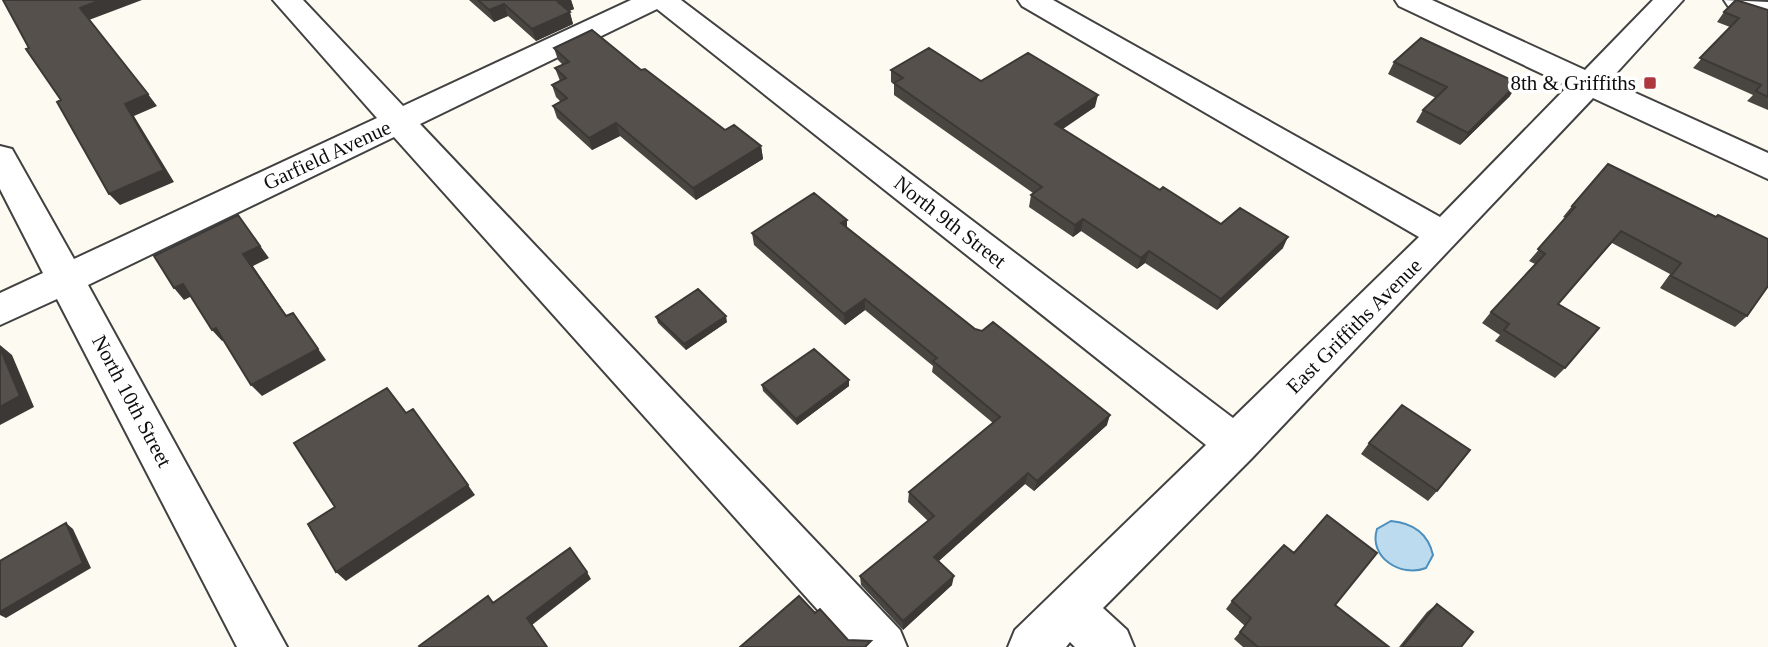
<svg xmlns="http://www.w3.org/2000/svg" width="1768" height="647" viewBox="0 0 1768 647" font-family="Georgia,serif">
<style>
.water{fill:#bcdbef;stroke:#4c8fbd;stroke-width:2}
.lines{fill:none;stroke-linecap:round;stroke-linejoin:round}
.minor-casing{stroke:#414141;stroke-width:4}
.minor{fill:#fff;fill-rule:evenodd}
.wall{fill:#494541}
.shaded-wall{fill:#3c3835}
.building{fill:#55504c;stroke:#3c3835;stroke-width:2}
.poi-dot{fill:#ad373c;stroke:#fff;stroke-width:2.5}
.labels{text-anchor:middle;stroke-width:7;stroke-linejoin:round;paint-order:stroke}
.poi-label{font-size:21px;fill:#0e0e0e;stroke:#fff;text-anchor:end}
.street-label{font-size:21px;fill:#0e0e0e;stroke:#fff}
</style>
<rect width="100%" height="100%" fill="#fdfbf1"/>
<path class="water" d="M1391,521C1413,523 1428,533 1433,555L1426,568C1401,578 1368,557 1377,529Z"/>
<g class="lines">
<g class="minor-casing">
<path id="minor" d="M273,0H303L403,106L631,0H681L1233,418L1419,237L1022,6L1018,0H1053L1440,217L1568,86L1399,6L1395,0H1432L1585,70L1653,0H1683L1609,81L1768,153V179L1593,98L1252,458L1103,608L1127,630L1134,647H1075L1070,642L1066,647H1008L1015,630L1206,445L657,9L420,124L900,630L907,647H851L394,137L88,285L287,647H237L57,299L0,325V293L43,273L0,189V146L12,149L74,259L377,118Z
M1724,0L1768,2V21L1728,6Z"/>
</g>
<use href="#minor" class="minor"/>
</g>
<path class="wall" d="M469,0H571L574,9L569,11L573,24L536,41L508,16L494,22Z
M1768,10V110L1747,101L1753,95L1693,68L1730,27L1717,22L1724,12Z
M554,48L641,70L725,130L761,146L763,159L696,200L620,136L592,150L557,118L553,106L561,102L556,97L552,85L560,81L555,68L563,65L558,60Z
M1394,62L1510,96L1460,145L1416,122L1423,110L1436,98L1388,74Z
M891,70L981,81L1095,107L1063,129L1160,190L1221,224L1283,248L1217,310L1145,263L1137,269L1081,231L1073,237L1029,207L1031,195L1033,193L894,95V84L891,82Z
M1608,164L1747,316L1735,327L1660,288L1670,274L1612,243L1558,304L1565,368L1555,378L1495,341L1500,335L1482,323L1491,312L1535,264L1529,261L1566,218L1563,217L1572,206Z
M847,228L975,329L1107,425L1034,491L1025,484L939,561L952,585L903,630L861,585L860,576L928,521L908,502L909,492L993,423L932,372L933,366L865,310L845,325L754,245L752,233Z
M656,317L727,322L686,350L658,323Z
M762,385L849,386L797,425L763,391Z
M1369,443L1437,491L1428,501L1361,454Z
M1232,601L1335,605L1389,647H1243L1234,639L1245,626L1226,609Z
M1437,604L1461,647H1399L1427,612Z"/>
<path class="shaded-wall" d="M101,0H142L89,20L80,8Z
M563,0H571L574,9L562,14L558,2Z
M504,4L508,16L494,22L489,10Z
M570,12L573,24L536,41L532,29Z
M1518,83L1510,96L1460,145L1468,133Z
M148,94L157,106L134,116L174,182L120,205L109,194L125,104Z
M1098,95L1095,107L1053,135L1055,124Z
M616,123L620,136L592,150L589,138Z
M761,146L763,159L696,200L693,188Z
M238,215L269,258L253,266L295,328L243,254Z
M1083,219L1081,231L1073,237L1075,225Z
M847,220V232L841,223Z
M1288,237L1283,248L1217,310L1221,299Z
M1149,251L1145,263L1137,269L1141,258Z
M183,284L194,295L184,300L174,288Z
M865,299V310L845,325L844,314Z
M293,313L326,360L262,396L251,385Z
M726,316L727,322L686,350L684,344Z
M216,328L226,339L222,341L212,330Z
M0,345L12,355L34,407L0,425Z
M849,380V386L797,425L796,419Z
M1110,415L1107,425L1034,491L1037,481Z
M1028,473L1025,484L933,566L934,557Z
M468,485L475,495L346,581L336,572Z
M66,523L73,529L91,568L6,618L0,615V612Z
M587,572L591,579L532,625L527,618Z
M954,576L952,585L903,630V621Z"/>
<path class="building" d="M3,0H101L80,8L148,94L125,104L164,170L109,194L57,102L61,100L26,49L29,48Z
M478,0H563L558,2L570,12L532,29L504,4L489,10Z
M1736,0L1768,10V97L1756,91L1761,85L1700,58L1739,18L1724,12Z
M592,30L641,70L645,69L725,130L734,125L761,146L693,188L616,123L589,138L553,106L567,98L552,85L566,78L555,68L569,62L554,48Z
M1421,38L1518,83L1468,133L1423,110L1447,87L1394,62Z
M929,48L981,81L1028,53L1098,95L1055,124L1160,190L1163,187L1221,224L1240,208L1288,237L1221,299L1149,251L1141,258L1083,219L1075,225L1031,195L1042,187L894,83L903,78L891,70Z
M1608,164L1716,217L1718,215L1768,239V286L1747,316L1671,276L1681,263L1621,231L1558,304L1599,328L1565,368L1504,330L1509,324L1491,312L1545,254L1538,249L1575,207L1572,206Z
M814,193L847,220L841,223L975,329L982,331L993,322L1110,415L1037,481L1028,473L934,557L954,576L903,621L860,576L934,516L909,492L1000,417L933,361L937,358L865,299L844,314L752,233Z
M238,215L260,246L243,254L286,316L293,313L318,349L251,385L216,328L212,330L183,284L174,288L154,256Z
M698,289L726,316L684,344L656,317Z
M0,348L20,396L0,407Z
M814,349L849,380L796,419L762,385Z
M387,388L406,413L413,409L468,485L336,572L308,524L335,507L294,443Z
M1402,405L1470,450L1437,491L1369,443Z
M1327,515L1377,553L1335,605L1389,647H1258L1240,632L1251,618L1232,601L1284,545L1294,553Z
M66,523L83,563L0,612V561Z
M570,548L587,572L527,618L547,647H420L419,646L488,596L493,603Z
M799,596L815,613L820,609L848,640L871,641L865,647H740Z
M1437,604L1473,632L1461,647H1402Z"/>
<rect class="poi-dot" x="1643" y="76" width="14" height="14" rx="3.5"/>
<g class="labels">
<g class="poi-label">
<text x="1636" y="90">8th &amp; Griffiths</text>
</g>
<g class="street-label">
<text transform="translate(327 155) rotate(-25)" y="7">Garfield Avenue</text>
<text transform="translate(950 222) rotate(38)" y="7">North 9th Street</text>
<text transform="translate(1354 326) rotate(-45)" y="7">East Griffiths Avenue</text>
<text transform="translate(132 401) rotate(62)" y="7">North 10th Street</text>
</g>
</g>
</svg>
